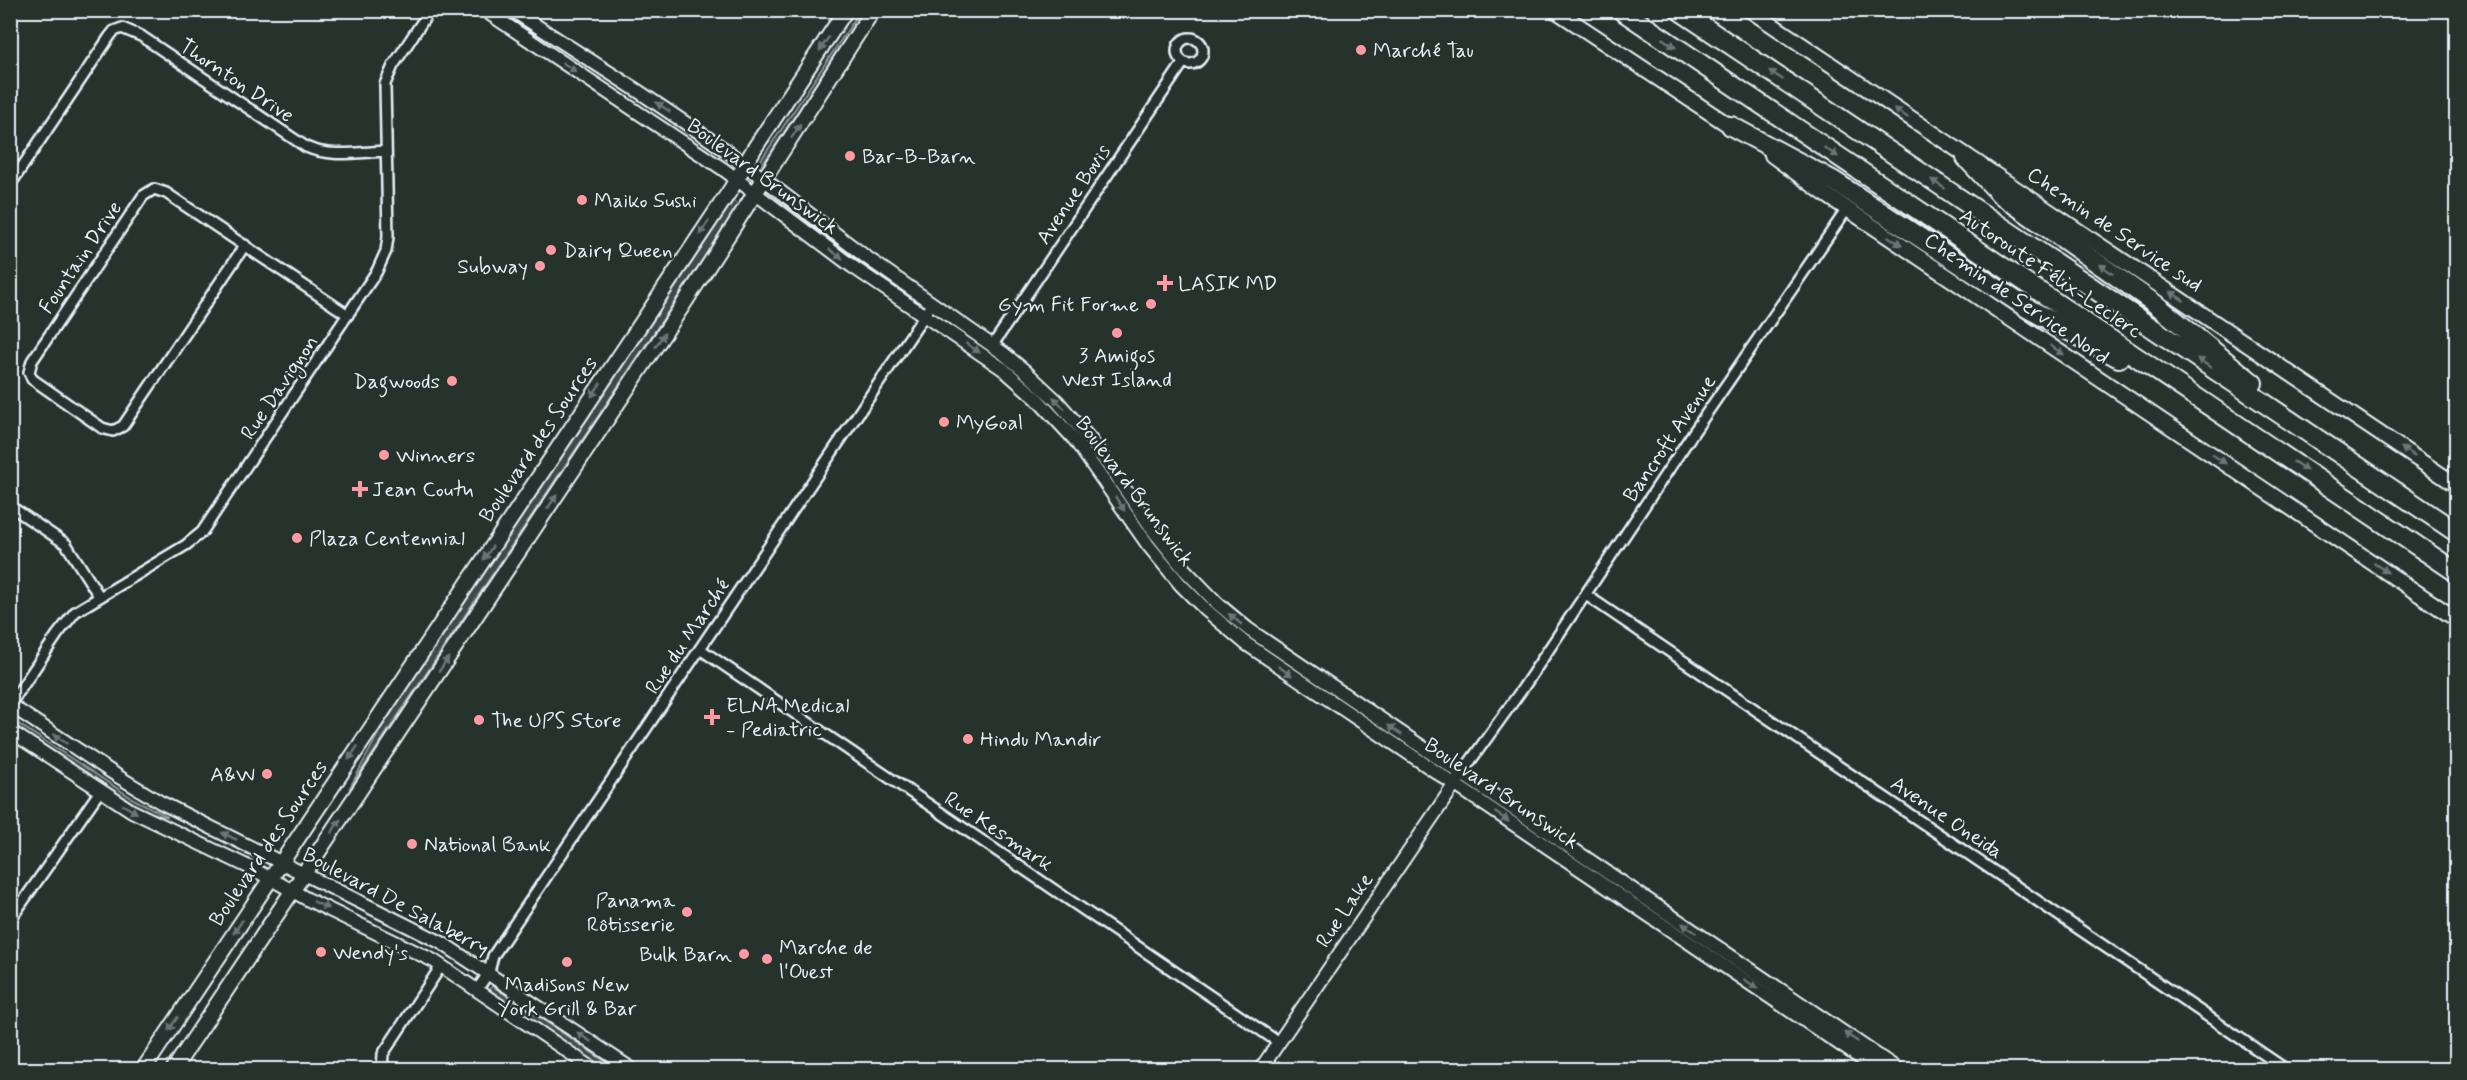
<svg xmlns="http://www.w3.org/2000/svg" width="2467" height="1080" viewBox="0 0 2467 1080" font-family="Mynerve,sans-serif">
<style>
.grass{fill:#3e4b47;stroke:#939ea0;stroke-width:1.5}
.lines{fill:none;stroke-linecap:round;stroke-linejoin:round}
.minor-casing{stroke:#e8f1f8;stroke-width:14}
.tertiary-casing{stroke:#e8f1f8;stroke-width:16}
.secondary-casing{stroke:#e8f1f8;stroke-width:18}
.motorway-casing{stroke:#e8f1f8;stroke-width:22}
.minor{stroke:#26332d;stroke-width:9}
.tertiary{stroke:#26332d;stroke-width:12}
.secondary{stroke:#26332d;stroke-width:14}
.motorway{stroke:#26332d;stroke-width:18}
.oneway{fill:#6a7674}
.poi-dot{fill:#ff9aa2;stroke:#26332d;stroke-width:2}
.labels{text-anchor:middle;stroke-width:5;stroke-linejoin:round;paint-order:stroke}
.poi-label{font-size:21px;fill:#e8f1f8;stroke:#26332d;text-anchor:start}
.street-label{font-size:21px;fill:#e8f1f8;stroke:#26332d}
</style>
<rect width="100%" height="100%" fill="#26332d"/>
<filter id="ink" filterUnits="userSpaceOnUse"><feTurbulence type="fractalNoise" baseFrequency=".0167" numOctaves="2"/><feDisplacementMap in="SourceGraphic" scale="12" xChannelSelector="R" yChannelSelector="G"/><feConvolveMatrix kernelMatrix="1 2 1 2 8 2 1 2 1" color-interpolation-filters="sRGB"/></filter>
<g filter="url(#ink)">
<path class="grass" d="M860,11H863L771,153L761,165L759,163Z
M733,201L739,205L349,789L382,727Z
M14,721L132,798L168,817C132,813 47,748 14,726Z
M492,986L616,1069H606L489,991Z"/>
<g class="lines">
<g class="minor-casing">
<path id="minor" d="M1177 51a13 13 0 1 1 26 0a13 13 0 1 1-26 0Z
M10,185L110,36L114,31L122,28L141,36L306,147C330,158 360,152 386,151
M245,245L123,426L113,431L102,428L32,379L29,372L32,361L143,196L154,189L166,193L348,315
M992,346L1183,63
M10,506L66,544L99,596
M1586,595L2287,1070
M700,649L1278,1042
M10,705L57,635L75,612L186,545L202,532L377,271L386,251L388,237L385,84L393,66L430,10
M1461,774L1523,688L1691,436L1847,209
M10,920L100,791
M477,990L489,972L493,956L928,310
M382,1070L383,1054L441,966"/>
</g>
<g class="tertiary-casing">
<path id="tertiary" d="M484,10L723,169L853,267L1003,369L1036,398L1075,440L1148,545L1180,584L1207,611L1245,643L1878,1070
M512,10L638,91L727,151L866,257L1003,353L1025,371L1057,401L1090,439L1156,534L1184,569L1218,604L1248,629L1899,1070
M10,705L119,777L160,802L442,943L633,1070
M10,731L132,811L255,870L307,899L434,961L595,1070
M1260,1070L1459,778"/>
</g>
<g class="secondary-casing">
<path id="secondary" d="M1555,10L1739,132
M1750,10L2456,485
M1772,155L1825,194L2456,619
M143,1070L731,189L754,149L846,10
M173,1070L683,305L873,10"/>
</g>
<g class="motorway-casing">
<path id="motorway" d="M1621,10L2456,572
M1679,10L2456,532
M1731,126L1834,181L2027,308L2119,358
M1966,158L2001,195L2154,303L2253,383"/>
</g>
<use href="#minor" class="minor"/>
<use href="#tertiary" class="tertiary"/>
<use href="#secondary" class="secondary"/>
<use href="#motorway" class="motorway"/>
</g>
<defs><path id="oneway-solid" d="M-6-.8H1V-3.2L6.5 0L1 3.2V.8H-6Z" transform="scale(1.5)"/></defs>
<g class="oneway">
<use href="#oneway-solid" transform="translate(1669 43) rotate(34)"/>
<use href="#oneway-solid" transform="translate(824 44) rotate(124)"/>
<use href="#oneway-solid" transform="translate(569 67) rotate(34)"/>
<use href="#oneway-solid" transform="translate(1776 75) rotate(-146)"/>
<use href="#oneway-solid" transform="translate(663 107) rotate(-146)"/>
<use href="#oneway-solid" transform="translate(1901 113) rotate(-146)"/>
<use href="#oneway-solid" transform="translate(796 131) rotate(-57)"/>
<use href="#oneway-solid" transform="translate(1831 152) rotate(34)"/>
<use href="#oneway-solid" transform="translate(1938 184) rotate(-146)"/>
<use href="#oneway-solid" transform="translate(704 228) rotate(124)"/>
<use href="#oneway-solid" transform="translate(1895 241) rotate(34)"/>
<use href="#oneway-solid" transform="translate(836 254) rotate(37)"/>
<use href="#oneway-solid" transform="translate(2106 269) rotate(-145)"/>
<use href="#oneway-solid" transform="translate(2177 296) rotate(-146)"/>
<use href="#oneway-solid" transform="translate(660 340) rotate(-56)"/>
<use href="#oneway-solid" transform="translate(973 348) rotate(34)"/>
<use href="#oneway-solid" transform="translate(2057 350) rotate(34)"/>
<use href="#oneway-solid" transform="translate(2204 363) rotate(-146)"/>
<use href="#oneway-solid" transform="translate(596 390) rotate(124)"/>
<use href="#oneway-solid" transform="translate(1059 403) rotate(-134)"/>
<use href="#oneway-solid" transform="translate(2408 452) rotate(-146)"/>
<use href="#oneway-solid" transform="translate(2219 459) rotate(34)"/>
<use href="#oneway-solid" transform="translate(2300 466) rotate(34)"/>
<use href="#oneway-solid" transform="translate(552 502) rotate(-56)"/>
<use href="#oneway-solid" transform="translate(1120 504) rotate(57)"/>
<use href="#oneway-solid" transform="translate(488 553) rotate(124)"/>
<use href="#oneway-solid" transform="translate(2381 568) rotate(34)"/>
<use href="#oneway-solid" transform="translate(1235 619) rotate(-140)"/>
<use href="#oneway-solid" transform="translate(444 664) rotate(-56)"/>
<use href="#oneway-solid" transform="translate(1285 671) rotate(34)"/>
<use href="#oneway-solid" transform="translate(1395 730) rotate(-146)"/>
<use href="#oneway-solid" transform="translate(60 739) rotate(-146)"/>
<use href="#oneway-solid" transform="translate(353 753) rotate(124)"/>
<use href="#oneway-solid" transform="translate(130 809) rotate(30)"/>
<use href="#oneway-solid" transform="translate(1502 817) rotate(34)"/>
<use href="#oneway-solid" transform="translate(336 826) rotate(-56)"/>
<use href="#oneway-solid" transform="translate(229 836) rotate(-154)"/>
<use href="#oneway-solid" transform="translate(321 905) rotate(25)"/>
<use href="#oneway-solid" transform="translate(238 927) rotate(124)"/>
<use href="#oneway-solid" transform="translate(1689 928) rotate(-146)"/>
<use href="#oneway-solid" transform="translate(1751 984) rotate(34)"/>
<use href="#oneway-solid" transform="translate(173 1024) rotate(124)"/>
<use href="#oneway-solid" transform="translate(584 1037) rotate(-146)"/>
<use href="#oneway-solid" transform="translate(1851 1037) rotate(-146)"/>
</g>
</g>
<g class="poi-dot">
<circle cx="1361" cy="50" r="6"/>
<circle cx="850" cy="156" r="6"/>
<circle cx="582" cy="200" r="6"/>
<circle cx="551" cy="250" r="6"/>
<circle cx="540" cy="266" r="6"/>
<path d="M1162 274h6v6h6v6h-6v6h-6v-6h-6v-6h6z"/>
<circle cx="1151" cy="304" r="6"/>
<circle cx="1117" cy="333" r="6"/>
<circle cx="452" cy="381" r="6"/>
<circle cx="944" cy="422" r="6"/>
<circle cx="384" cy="455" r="6"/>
<path d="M357 480h6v6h6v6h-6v6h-6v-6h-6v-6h6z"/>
<circle cx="297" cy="538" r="6"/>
<path d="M709 708h6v6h6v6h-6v6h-6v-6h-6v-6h6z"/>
<circle cx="479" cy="720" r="6"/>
<circle cx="968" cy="739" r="6"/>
<circle cx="267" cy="774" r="6"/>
<circle cx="412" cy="844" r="6"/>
<circle cx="687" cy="912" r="6"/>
<circle cx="321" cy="952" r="6"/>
<circle cx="744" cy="954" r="6"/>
<circle cx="767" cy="959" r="6"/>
<circle cx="567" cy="962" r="6"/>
</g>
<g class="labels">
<g class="poi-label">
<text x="1373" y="57">Marché Tau</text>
<text x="862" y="163">Bar-B-Barn</text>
<text x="594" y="207">Maiko Sushi</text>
<text x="563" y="257">Dairy Queen</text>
<text x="528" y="273" text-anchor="end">Subway</text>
<text x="1178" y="290">LASIK MD</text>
<text x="1139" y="311" text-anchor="end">Gym Fit Forme</text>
<text x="1117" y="362" text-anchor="middle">3 Amigos<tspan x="1117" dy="24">West Island</tspan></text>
<text x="440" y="388" text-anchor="end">Dagwoods</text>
<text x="956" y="429">MyGoal</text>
<text x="396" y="462">Winners</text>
<text x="372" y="496">Jean Coutu</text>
<text x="309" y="545">Plaza Centennial</text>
<text x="726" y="712">ELNA Medical<tspan x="726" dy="24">- Pediatric</tspan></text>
<text x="491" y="727">The UPS Store</text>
<text x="980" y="746">Hindu Mandir</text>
<text x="255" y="781" text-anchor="end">A&amp;W</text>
<text x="424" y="851">National Bank</text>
<text x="675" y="907" text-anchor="end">Panama<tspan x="675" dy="24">Rôtisserie</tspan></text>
<text x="779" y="954">Marche de<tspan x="779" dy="24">l'Ouest</tspan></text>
<text x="333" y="959">Wendy's</text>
<text x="732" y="961" text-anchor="end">Bulk Barn</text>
<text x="567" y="991" text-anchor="middle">Madisons New<tspan x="567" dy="24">York Grill &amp; Bar</tspan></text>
</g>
<g class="street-label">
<text transform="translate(237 80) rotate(34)" y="7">Thornton Drive</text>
<text transform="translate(763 176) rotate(36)" y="7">Boulevard Brunswick</text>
<text transform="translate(1073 194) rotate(-56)" y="7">Avenue Bovis</text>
<text transform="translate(2115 229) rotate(34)" y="7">Chemin de Service sud</text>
<text transform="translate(80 257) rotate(-56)" y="7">Fountain Drive</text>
<text transform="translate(2051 273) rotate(34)" y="7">Autoroute Félix-Leclerc</text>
<text transform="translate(2017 298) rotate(34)" y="7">Chemin de Service Nord</text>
<text transform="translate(279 387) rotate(-56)" y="7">Rue Davignon</text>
<text transform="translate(1669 438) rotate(-56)" y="7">Bancroft Avenue</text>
<text transform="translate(538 439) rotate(-56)" y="7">Boulevard des Sources</text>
<text transform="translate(1135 491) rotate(53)" y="7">Boulevard Brunswick</text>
<text transform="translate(687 636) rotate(-56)" y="7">Rue du Marché</text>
<text transform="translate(1502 793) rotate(34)" y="7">Boulevard Brunswick</text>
<text transform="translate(1947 817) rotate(34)" y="7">Avenue Oneida</text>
<text transform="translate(999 831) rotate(34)" y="7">Rue Kesmark</text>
<text transform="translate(268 843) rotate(-56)" y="7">Boulevard des Sources</text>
<text transform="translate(396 901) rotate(28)" y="7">Boulevard De Salaberry</text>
<text transform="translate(1344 910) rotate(-56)" y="7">Rue Lake</text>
</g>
</g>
<rect width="2467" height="1080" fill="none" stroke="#26332d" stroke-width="36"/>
<rect x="18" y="18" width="2431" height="1044" fill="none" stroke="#e8f1f8" stroke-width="2" filter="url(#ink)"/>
</svg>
